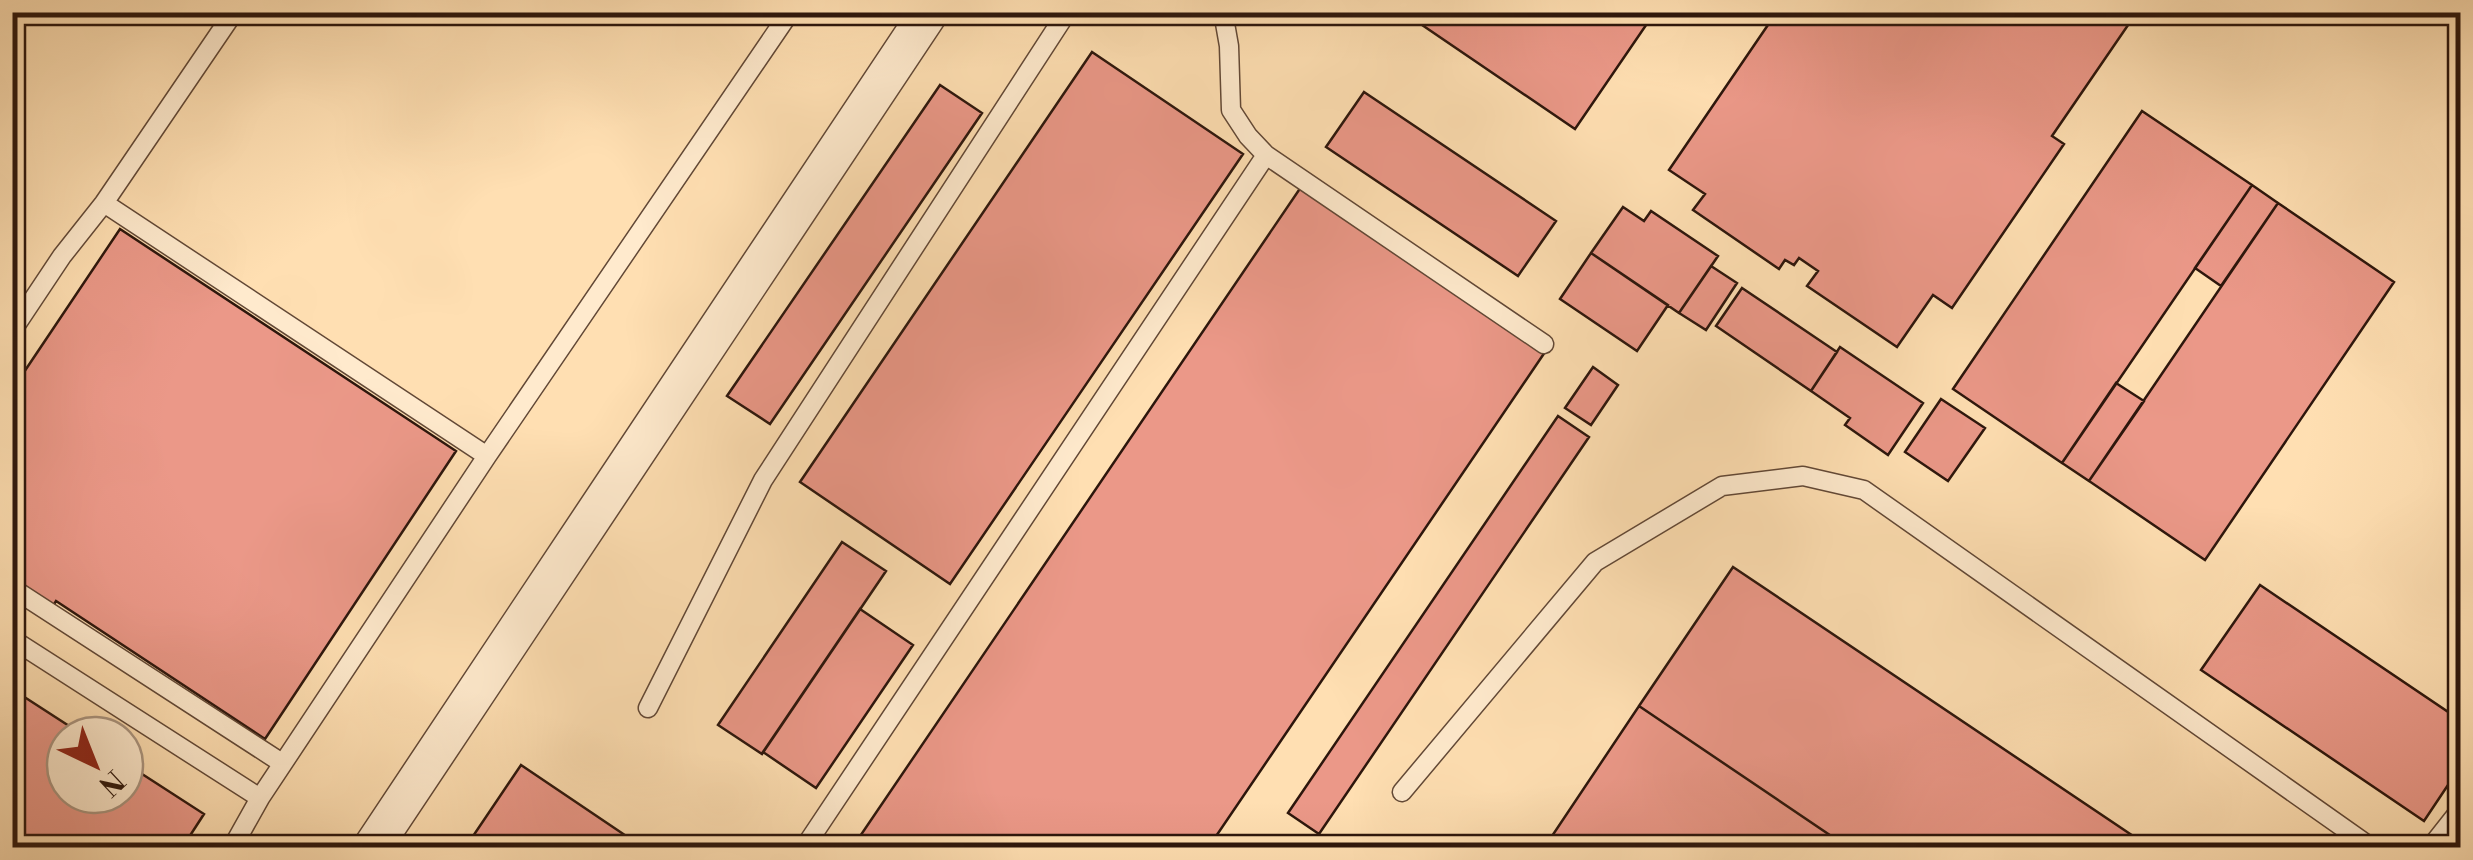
<svg xmlns="http://www.w3.org/2000/svg" width="2473" height="860" viewBox="0 0 2473 860" font-family="'Libre Bodoni',serif">
<style>
.building{fill:#eb9888;stroke:#2d160c;stroke-width:2.5}
.lines{fill:none;stroke-linecap:round;stroke-linejoin:round}
.service-casing{stroke:#624836;stroke-width:21}
.minor-casing{stroke:#624836;stroke-width:41}
.service{stroke:#ffeacd;stroke-width:18}
.minor{stroke:#ffeacd;stroke-width:38}
</style>
<rect width="100%" height="100%" fill="#ffdfb2"/>
<filter id="stains"><feTurbulence type="fractalNoise" baseFrequency=".002" numOctaves="4"/><feColorMatrix values="0 0 0 0 .2 0 0 0 0 .09 0 0 0 0 .02 0 0 0 .5 -.17"/></filter>
<radialGradient id="worn" r=".72"><stop offset=".6" stop-color="#630" stop-opacity="0"/><stop offset="1" stop-color="#630" stop-opacity=".3"/></radialGradient>
<path class="building" d="M1403,12H1655L1575,129Z
M1762,12H2137L2052,136L2064,144L1952,308L1933,295L1897,347L1807,286L1818,271L1799,258L1794,265L1785,260L1779,269L1693,210L1705,194L1669,170L1772,19Z
M2435,12H2460V30Z
M1092,52L1243,154L950,584L800,482Z
M940,85L982,113L770,424L727,396Z
M1364,92L1556,221L1518,276L1326,147Z
M2142,111L2252,185L2062,463L1953,389Z
M2252,185L2278,203L2221,286L2195,268Z
M1301,187L1545,352L1208,848H852Z
M2278,203L2394,282L2205,560L2089,481Z
M1623,207L1644,221L1651,211L1718,256L1679,313L1591,253Z
M120,229L456,451L265,739L56,601L50,611L12,587V390Z
M1591,253L1668,305L1637,351L1560,299Z
M1711,266L1737,283L1706,330L1679,313Z
M1742,288L1837,352L1811,391L1716,326Z
M1840,347L1923,403L1888,455L1845,425L1850,418L1811,391Z
M1593,367L1618,385L1591,425L1565,408Z
M2116,383L2144,401L2089,481L2062,463Z
M1941,399L1985,428L1948,481L1905,452Z
M1558,416L1589,437L1319,834L1288,813Z
M842,542L886,571L762,754L718,725Z
M1733,567L2151,848H1849L1639,706Z
M2260,585L2460,720V767L2424,821L2201,670Z
M860,609L913,645L816,788L763,752Z
M12,689L83,735H65V795H125V763L204,814L182,848H12Z
M1639,706L1849,848H1544Z
M521,765L644,848H465Z"/>
<g class="lines">
<g class="service-casing">
<path id="service" d="M1223,12L1229,46L1231,110L1248,136L1266,155L1544,344
M104,203L487,456
M12,331L62,256L104,203L234,12
M12,588L282,763
M12,639L260,798L232,848
M648,708L763,480L1067,12
M1402,792L1595,562L1722,486L1803,476L1864,490L2372,848
M260,798L487,456L790,12
M804,848L1266,155
M2430,848L2460,810"/>
</g>
<g class="minor-casing">
<path id="minor" d="M372,848L929,12"/>
</g>
<use href="#service" class="service"/>
<use href="#minor" class="minor"/>
</g>
<rect width="2473" height="860" fill="none" stroke="#ffdfb2" stroke-width="50"/>
<rect x="15" y="15" width="2443" height="830" fill="none" stroke="#2d160c" stroke-width="5"/>
<rect x="25" y="25" width="2423" height="810" fill="none" stroke="#2d160c" stroke-width="2.5"/>
<g transform="translate(95 765) rotate(137)"><circle r="48" fill="#ffeacd" stroke="#ab9580" stroke-width="2.5"/>
<path d="M0-8L18 38L0 25L-18 38Z" fill="#8f2418"/>
<text y="-15" font-size="28" font-weight="bold" text-anchor="middle" fill="#2d160c">N</text>
</g>
<rect width="100%" height="100%" filter="url(#stains)"/>
<rect width="100%" height="100%" fill="url(#worn)"/>
</svg>
